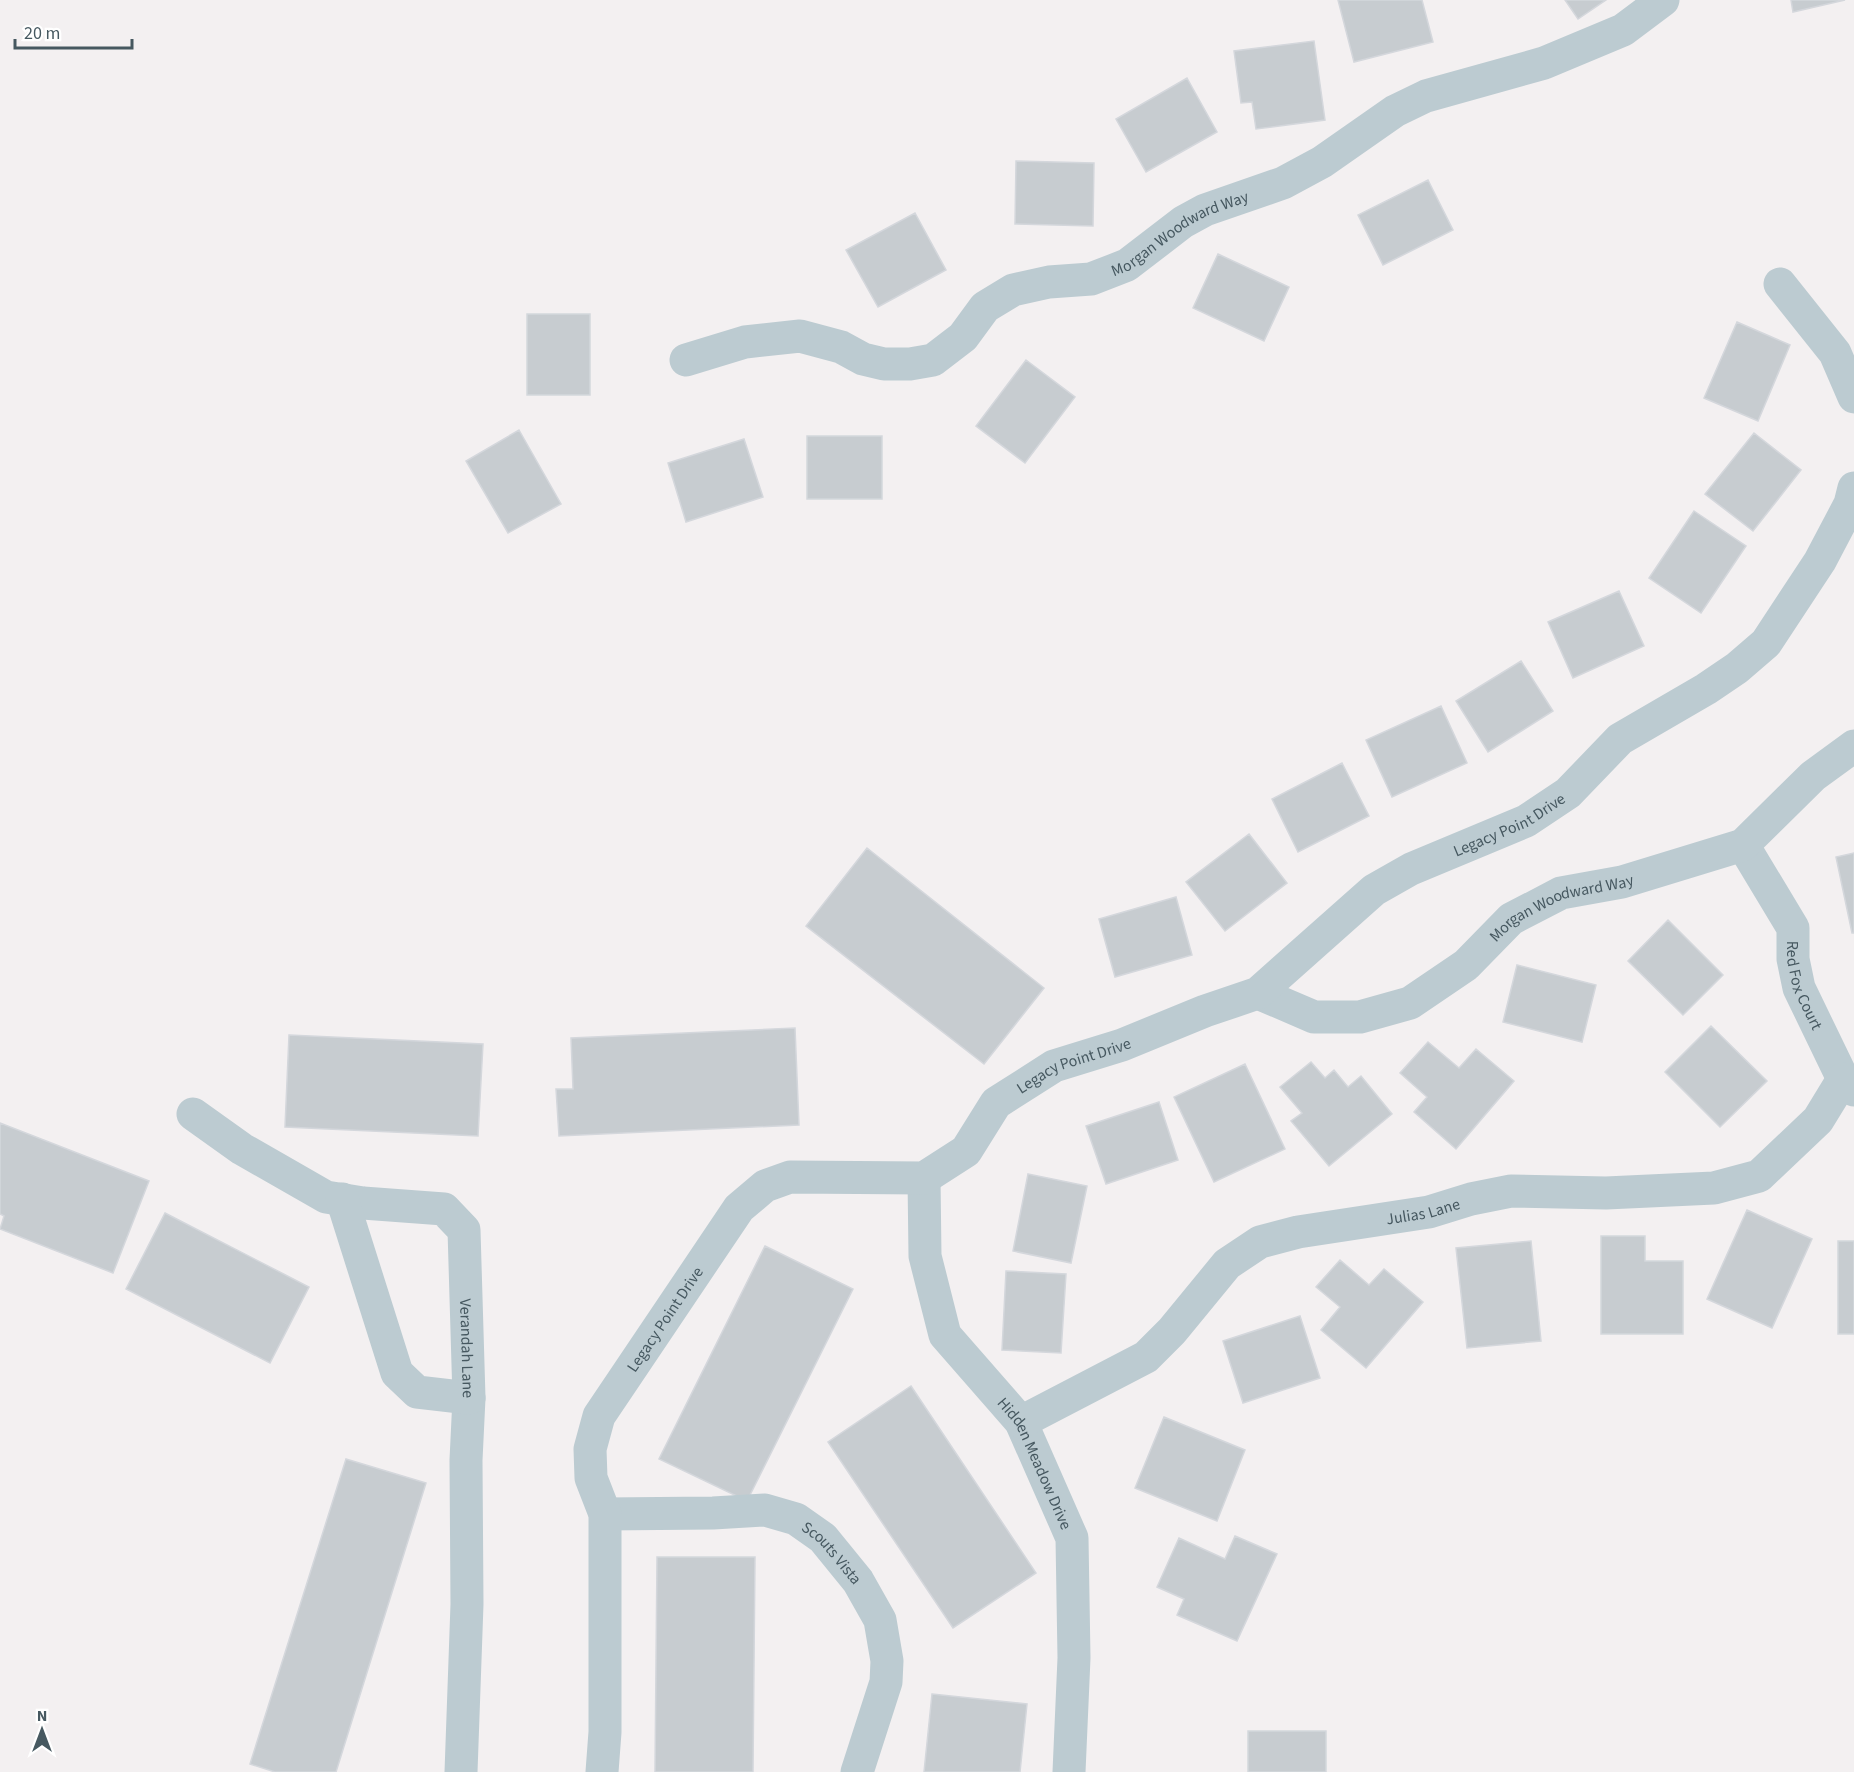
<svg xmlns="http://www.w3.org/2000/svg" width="1854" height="1772" viewBox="0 0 1854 1772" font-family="'Source Sans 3',sans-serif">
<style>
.building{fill:#c7ccd0;stroke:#d4d7dc;stroke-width:1.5}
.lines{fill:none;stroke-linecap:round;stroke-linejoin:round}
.minor{stroke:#bccbd1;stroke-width:33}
.labels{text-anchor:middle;stroke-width:4.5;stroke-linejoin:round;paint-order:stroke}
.street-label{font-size:16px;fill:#465860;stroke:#fff}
</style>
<rect width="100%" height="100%" fill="#f3f0f1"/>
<path class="building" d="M1338,0H1422L1433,42L1354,62Z
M1565,0H1606L1578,19Z
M1791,0H1845L1793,12Z
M1314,41L1325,120L1256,129L1252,102L1241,103L1234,51Z
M1187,78L1217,132L1146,172L1116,119Z
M1016,161L1094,163L1093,226L1015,224Z
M1428,180L1453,230L1383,265L1358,215Z
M915,213L946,270L878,307L846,250Z
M1218,254L1289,287L1264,341L1193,308Z
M527,314H590V395H527Z
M1737,322L1790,345L1758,421L1704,398Z
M1026,360L1075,397L1025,463L976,426Z
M519,430L561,504L508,533L466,461Z
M1754,433L1801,470L1753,531L1705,494Z
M807,436H882V499H807Z
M744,439L763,497L686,522L668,463Z
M1694,511L1746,546L1701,613L1649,578Z
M1619,591L1644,646L1573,678L1548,622Z
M1521,661L1553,711L1488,752L1456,701Z
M1441,706L1467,763L1392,797L1366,740Z
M1342,763L1369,816L1298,852L1272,799Z
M1249,834L1287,883L1225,931L1186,882Z
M867,848L1044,988L984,1064L806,926Z
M1854,853V933H1852L1836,857Z
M1176,897L1192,955L1115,977L1099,919Z
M1668,920L1723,975L1683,1015L1628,961Z
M1517,965L1596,985L1582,1042L1503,1022Z
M1711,1026L1767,1081L1720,1127L1665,1072Z
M795,1028L799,1125L559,1136L556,1089H573L571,1038Z
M289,1035L483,1044L478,1136L285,1127Z
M1428,1042L1459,1068L1476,1049L1514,1081L1456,1149L1414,1112L1427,1097L1400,1073Z
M1311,1062L1325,1078L1334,1070L1348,1087L1361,1076L1392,1114L1329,1166L1291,1121L1302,1113L1280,1087Z
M1245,1064L1285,1149L1214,1182L1174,1097Z
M1159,1102L1178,1160L1106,1184L1086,1126Z
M0,1123L149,1181L113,1273L0,1229L4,1216L0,1214Z
M1028,1174L1087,1186L1071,1263L1013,1251Z
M1747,1210L1812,1239L1772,1328L1707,1299Z
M165,1213L309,1287L270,1363L126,1289Z
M1601,1236H1645V1261H1683V1334H1601Z
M1531,1241L1541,1341L1467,1348L1456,1248Z
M1838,1241H1854V1334H1838Z
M765,1246L853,1289L747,1501L659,1459Z
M1340,1260L1369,1285L1384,1269L1423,1302L1366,1368L1321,1330L1340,1307L1316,1287Z
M1006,1271L1066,1274L1061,1353L1002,1350Z
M1300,1316L1320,1378L1243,1403L1223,1341Z
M911,1386L1036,1573L953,1628L828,1442Z
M1164,1417L1245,1450L1217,1521L1135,1488Z
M346,1459L426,1483L336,1772H275L250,1764Z
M1235,1536L1277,1554L1237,1641L1177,1615L1184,1599L1157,1587L1179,1538L1225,1559Z
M657,1557H755L753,1772H655Z
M932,1694L1027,1704L1020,1772H924Z
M1248,1731H1326V1772H1248Z"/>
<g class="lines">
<g class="minor">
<path d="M1780,284L1835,353L1854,397"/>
<path id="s1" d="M686,360L745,342L800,336L841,347L863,359L884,364H910L933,360L963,337L985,307L1013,290L1049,282L1091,279L1127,265L1183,222L1205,210L1283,183L1322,162L1395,111L1426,96L1544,63L1623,30L1663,0"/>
<path id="s2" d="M1743,845L1793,928V959L1799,988L1843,1079L1854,1090"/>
<path id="s3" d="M1258,993L1314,1017H1360L1410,1003L1466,965L1511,919L1561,893L1622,882L1743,845L1813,776L1854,746"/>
<path id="s4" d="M193,1114L242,1149L326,1197L363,1203L444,1209L464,1230L469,1398L466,1460L467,1604L461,1772"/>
<path id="s5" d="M924,1178L925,1256L945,1335L1021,1422L1072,1538L1074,1658L1069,1772"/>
<path d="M342,1199L397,1373L417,1392L469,1398"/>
<path id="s6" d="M1021,1422L1146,1357L1172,1331L1227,1264L1260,1242L1298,1232L1429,1212L1471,1199L1511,1191L1606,1193L1714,1188L1759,1176L1818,1120L1843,1079"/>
<path id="s7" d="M605,1514L713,1513L765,1510L796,1519L823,1538L858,1581L880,1620L887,1661L886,1682L857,1772"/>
<path id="s8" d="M602,1772L605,1732V1514L591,1478L590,1449L599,1416L739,1208L765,1186L790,1177L924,1178L966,1151L996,1103L1054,1066L1122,1045L1205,1011L1258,993L1374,890L1411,869L1526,821L1568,793L1620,739L1706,689L1737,668L1766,643L1820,561L1850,504L1854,488"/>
</g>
</g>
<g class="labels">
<g class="street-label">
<text dy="6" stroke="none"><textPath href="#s1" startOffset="543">Morgan Woodward Way</textPath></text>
<text dy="6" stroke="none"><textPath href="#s8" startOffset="1503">Legacy Point Drive</textPath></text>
<text dy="6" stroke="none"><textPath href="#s3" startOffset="342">Morgan Woodward Way</textPath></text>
<text dy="6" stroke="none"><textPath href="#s2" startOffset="156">Red Fox Court</textPath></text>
<text dy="6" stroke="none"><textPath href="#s8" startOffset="999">Legacy Point Drive</textPath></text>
<text dy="6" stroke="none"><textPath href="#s6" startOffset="470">Julias Lane</textPath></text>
<text dy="6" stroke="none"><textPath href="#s8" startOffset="477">Legacy Point Drive</textPath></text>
<text dy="6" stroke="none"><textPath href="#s4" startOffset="423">Verandah Lane</textPath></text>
<text dy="6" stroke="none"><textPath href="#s5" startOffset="318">Hidden Meadow Drive</textPath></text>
<text dy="6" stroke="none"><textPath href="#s7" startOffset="242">Scouts Vista</textPath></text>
</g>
</g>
<g transform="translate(42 1730)" stroke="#ffffff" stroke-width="4.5" paint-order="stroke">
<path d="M0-4.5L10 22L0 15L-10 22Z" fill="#465860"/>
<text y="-9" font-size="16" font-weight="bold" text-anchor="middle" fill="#465860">N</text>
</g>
<path d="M15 39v9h117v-9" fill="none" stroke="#465860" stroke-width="3"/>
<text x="24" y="39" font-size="18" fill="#465860" stroke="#ffffff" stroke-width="4.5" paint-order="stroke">20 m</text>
</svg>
